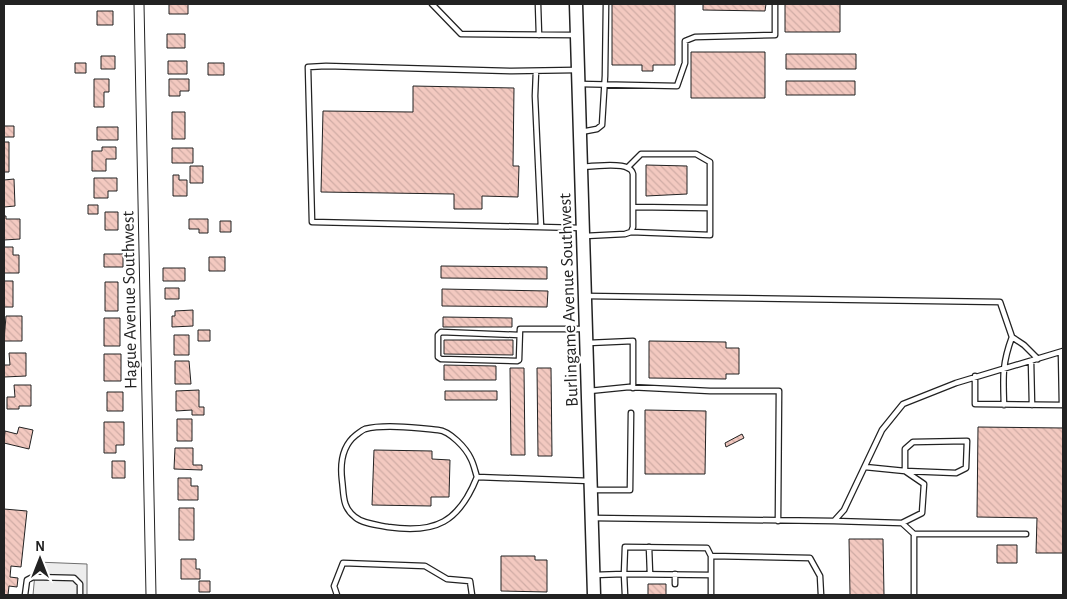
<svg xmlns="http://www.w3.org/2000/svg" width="1067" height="599" viewBox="0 0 1067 599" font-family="'Alegreya Sans',sans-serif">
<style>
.parking{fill:#ededed;stroke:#6f6f6f}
.building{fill:url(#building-back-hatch);stroke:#222}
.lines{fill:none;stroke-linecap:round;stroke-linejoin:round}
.lane-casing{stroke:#222;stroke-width:7}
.street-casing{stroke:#222;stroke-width:11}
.secondary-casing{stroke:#222;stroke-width:15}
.lane{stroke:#fff;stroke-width:4.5}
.street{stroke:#fff;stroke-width:9}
.secondary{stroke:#fff;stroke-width:12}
.labels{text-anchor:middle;stroke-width:4;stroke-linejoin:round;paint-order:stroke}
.street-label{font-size:18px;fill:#222;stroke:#fff}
</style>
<defs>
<pattern id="building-back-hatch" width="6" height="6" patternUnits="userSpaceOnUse" patternTransform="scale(1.25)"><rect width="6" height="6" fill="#f3c9c0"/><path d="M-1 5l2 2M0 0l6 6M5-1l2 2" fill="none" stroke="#d0aca5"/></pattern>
</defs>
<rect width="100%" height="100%" fill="#fff"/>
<path class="parking" d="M36,562L87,564V595H33Z"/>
<path class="building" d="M169,4H188V14H169Z
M612,4H675V65H653V71H642V65H612Z
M703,4H766L765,11L703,10Z
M785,4H840V32H785Z
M97,11H113V25H97Z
M167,34H185V48H167Z
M691,52H765V98H691Z
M786,54H856V69H786Z
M101,56H115V69H101Z
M168,61H187V74H168Z
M75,63H86V73H75Z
M208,63H224V75H208Z
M94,79H109V92H104V107H94Z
M169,79H189V91H180V96H169Z
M786,81H855V95H786Z
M413,86L514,88L513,166H519L518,197L482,196V209H454V194L321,192L323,111L413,112Z
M172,112H185V139H172Z
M4,126H14V137H4Z
M97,127H118V140H97Z
M4,142H9V172H4Z
M102,147H116V159H106V171H92V151H102Z
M172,148H193V163H172Z
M646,165L687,166V194L646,196Z
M190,166H203V183H190Z
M173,175H179V180H187V196H173Z
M94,178H117V191H108V198H94Z
M14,179L15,206L4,207V180Z
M88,205H98V214H88Z
M105,212H118V230H105Z
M4,216H6V219H20V239L4,240Z
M189,219H208V233H199V229H189Z
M220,221H231V232H220Z
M4,247H13V255H19V273H4Z
M104,254H123V267H104Z
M209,257H225V271H209Z
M441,266L547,267V279L441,278Z
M163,268H185V281H163Z
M4,281H13V307H4Z
M105,282H118V311H105Z
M165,288H179V299H165Z
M442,289L548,291L547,307L442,306Z
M193,310V326L172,327V316H175V311Z
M6,316H22V341H4Z
M443,317L512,318V327H443Z
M104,318H120V346H104Z
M198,330H210V341H198Z
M174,335H189V355H174Z
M444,340H513V355L444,354Z
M649,341L726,342V348H739V374H726V379L649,378Z
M9,353H26V376L4,377V365H10Z
M104,354H121V381H104Z
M175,361H189L191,384H175Z
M444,365L496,366V380H444Z
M510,368H524L525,455H511Z
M537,368H551L552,456H538Z
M14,385H31V406H19V409H7V397H15Z
M199,390V407H204V415H192V410L176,411V391Z
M445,391H497V400H445Z
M107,392H123V411H107Z
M645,410L706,411L705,474H645Z
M177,419H192V441H177Z
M104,422H124V445H116V453H104Z
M19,427L33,430L29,449L4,443L5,431L17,434Z
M978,427L1063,428V553H1036L1037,518L977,517Z
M742,434L744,438L726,447L725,443Z
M175,448H193V465H202V470L174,469Z
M374,450L432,451V459L450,460L449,497H431V506L372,505Z
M112,461H125V478H112Z
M178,478H191V486H198V500H178Z
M179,508H194V540H179Z
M4,509L27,511L21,567L11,566L10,577L18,578L17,587L9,586L8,595H4Z
M849,539H883L884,595H850Z
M997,545H1017V563H997Z
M501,556H535V560H547V592L501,591Z
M181,559H196V569H200V579H181Z
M199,581H210V592H199Z
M648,584H666V595H648Z"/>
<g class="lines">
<g class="lane-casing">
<path id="lane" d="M432,4L461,34L575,35
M538,4L539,35
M576,70L512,71L326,66L308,67L312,222L582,228
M536,71L535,96L541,227
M580,84L677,86L685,63V41L695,37L775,35V4
M581,132L597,129L602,125L605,76L606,4
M583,167C593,166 620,163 628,168C632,170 632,171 633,174V227L631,232L625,234L585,236
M628,167L641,154H696L710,162V235L631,232
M633,207L710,208
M586,296L1000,302L1012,337C1002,364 1003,377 1004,405
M519,335L441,332L438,335V357L441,359L517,361L519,360L520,329H586
M1012,337L1024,345L1038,359
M588,343L633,341V388
M1061,352L1062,405
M1031,361L1032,405
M975,376V404L1063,405
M589,391L629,387L710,391H779L778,521
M967,441L966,468L956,473L905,471V449L913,442Z
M865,467L905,471L924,484L922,513L902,523
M477,477C459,522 436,534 388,527C378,525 363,524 355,517C342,507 344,495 342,480C340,463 342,446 356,435C359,433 362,430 365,429C385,424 417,428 438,430C450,431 466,448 471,459C474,465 475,471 477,477L590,481
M593,490H630L631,413
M593,518L834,521L844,510L882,430L903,404L956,383L1063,351
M834,521L902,523L914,534
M649,547L650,574
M711,556L810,558L820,576L821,595
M675,574V584
M594,575L624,574L625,547L707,548L711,556V595
M25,595L27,580L33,577L74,578L80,584V595
M337,595L334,586L343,563L425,566L447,579L470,581L472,595
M625,595L624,574L711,575
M914,595V534H1026"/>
</g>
<g class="street-casing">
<path id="street" d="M139,4L151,595"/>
</g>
<g class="secondary-casing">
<path id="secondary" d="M576,4L594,595"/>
</g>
<use href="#lane" class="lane"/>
<use href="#street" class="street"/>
<use href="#secondary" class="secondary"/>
</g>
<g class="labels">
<g class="street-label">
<text transform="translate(129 300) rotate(-91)" y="6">Hague Avenue Southwest</text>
<text transform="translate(568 300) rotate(-92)" y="6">Burlingame Avenue Southwest</text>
</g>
</g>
<rect width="1067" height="599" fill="none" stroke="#222222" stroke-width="10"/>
<g transform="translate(40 559)" stroke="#ffffff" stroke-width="4" paint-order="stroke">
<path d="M0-4L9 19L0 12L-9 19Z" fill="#222222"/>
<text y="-8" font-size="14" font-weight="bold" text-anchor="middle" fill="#222222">N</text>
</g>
</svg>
